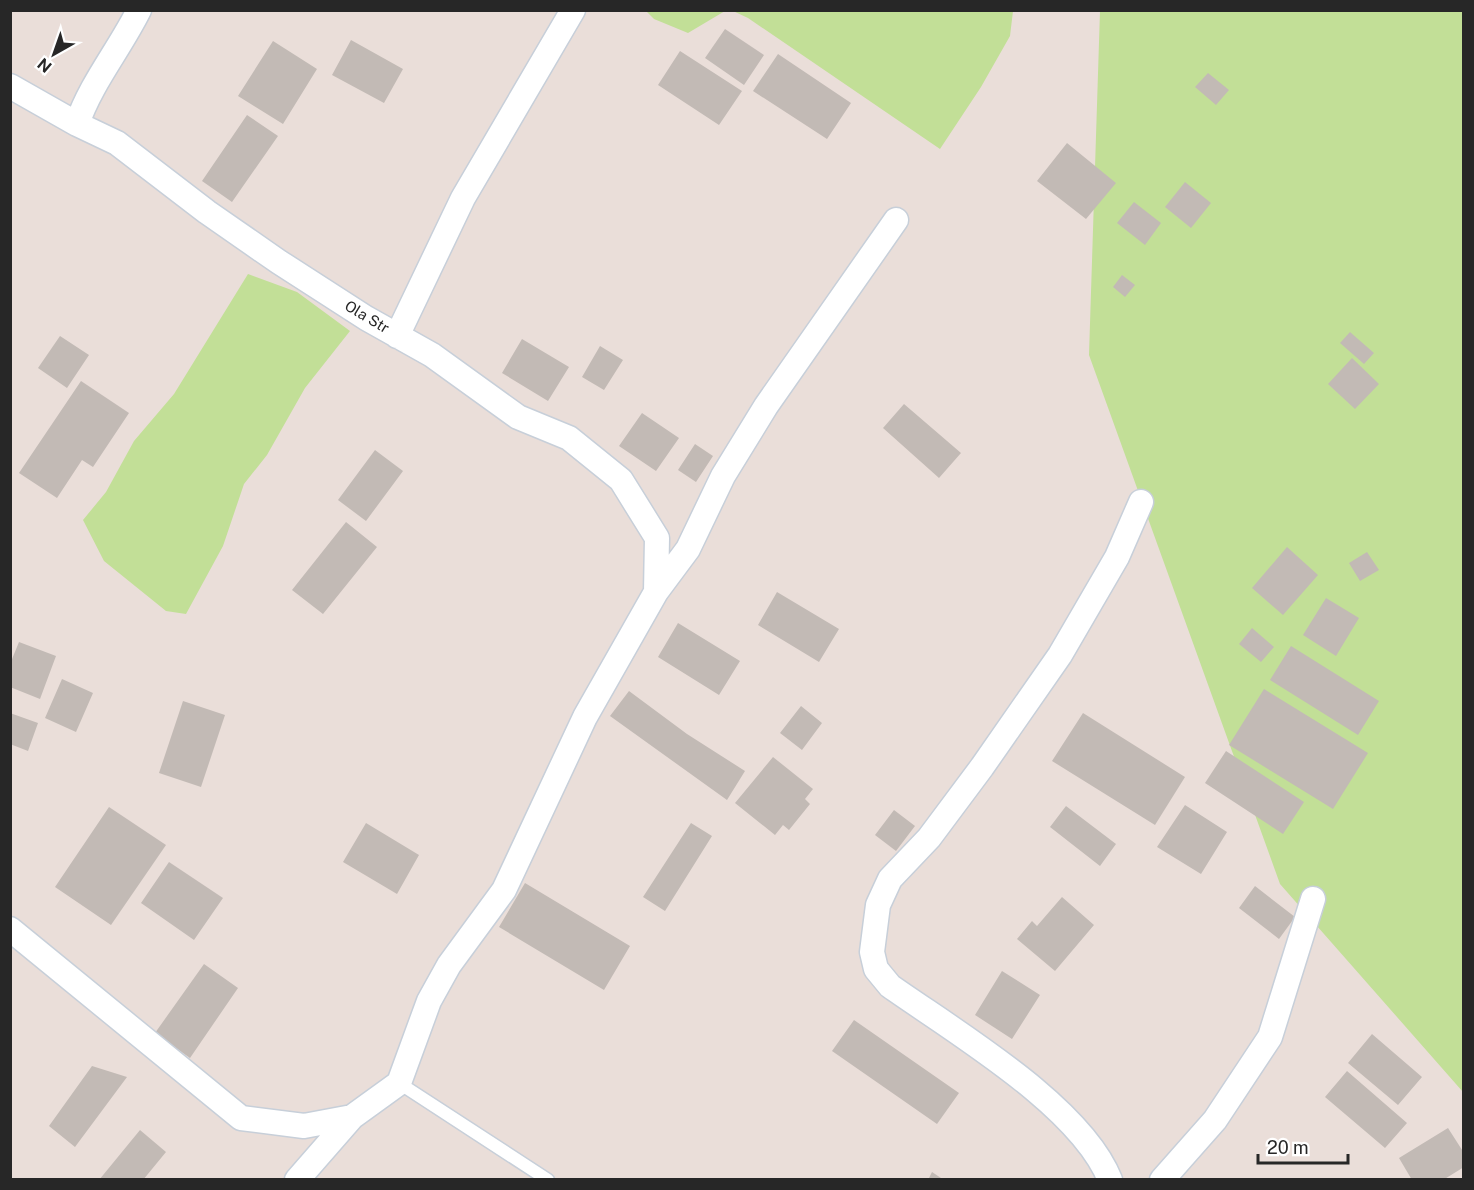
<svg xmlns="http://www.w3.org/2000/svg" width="1474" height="1190" viewBox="0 0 1474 1190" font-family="'Public Sans',sans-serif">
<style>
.green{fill:#c2df97}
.building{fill:#c2bab5}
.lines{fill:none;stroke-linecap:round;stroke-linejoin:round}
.lane-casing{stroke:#c7cfd9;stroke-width:15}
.street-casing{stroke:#c7cfd9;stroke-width:27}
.lane{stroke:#fff;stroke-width:12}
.street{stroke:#fff;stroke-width:24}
.labels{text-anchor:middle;stroke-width:4.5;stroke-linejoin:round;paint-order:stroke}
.street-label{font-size:15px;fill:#272727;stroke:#fff}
</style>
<rect width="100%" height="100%" fill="#eaded9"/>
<path class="green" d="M646,11H725L688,33L654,19Z
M733,11H1013L1010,36L981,87L940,149L748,18Z
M1100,11H1463V1092L1280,884L1089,355Z
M248,274L297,292L350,331L305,388L267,455L244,484L223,546L186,614L166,611L104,561L83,520L106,492L134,441L174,394Z"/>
<path class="building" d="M725,29L764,55L744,85L705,58Z
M351,40L403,69L384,103L332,75Z
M273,41L317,69L283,124L238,96Z
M680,51L742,91L719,125L658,85Z
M778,54L851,103L827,139L753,91Z
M1208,73L1229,90L1216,105L1195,87Z
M247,115L278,136L232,202L202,181Z
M1067,143L1116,183L1086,219L1037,181Z
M1185,182L1211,203L1191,228L1165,207Z
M1134,202L1161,223L1145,245L1117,223Z
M1122,275L1135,285L1125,297L1113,287Z
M1350,332L1374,353L1364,364L1340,343Z
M60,336L89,355L67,388L38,368Z
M522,339L569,367L548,401L502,373Z
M600,346L623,360L604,390L582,377Z
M1352,358L1379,384L1355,409L1328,384Z
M81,381L129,413L93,467L82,460L57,498L19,473Z
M904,404L961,453L939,478L883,428Z
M642,413L679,438L656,471L619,446Z
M695,444L713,456L696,482L678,470Z
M375,450L403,471L366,521L338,500Z
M346,522L377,547L323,614L292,590Z
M1287,547L1318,575L1283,615L1252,588Z
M1367,552L1379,570L1360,581L1349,563Z
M777,592L839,629L819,662L758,625Z
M1326,598L1359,618L1336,656L1303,635Z
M678,623L740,661L719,695L658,657Z
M1252,628L1274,647L1261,662L1239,644Z
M19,642L56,656L40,699L10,687V664Z
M1291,646L1379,701L1358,735L1270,680Z
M62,679L93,693L76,732L45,718Z
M1264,689L1368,753L1333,809L1229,745Z
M629,691L687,734L745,771L727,800L610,716Z
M183,701L225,715L201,787L159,773Z
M801,706L822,723L802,750L780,733Z
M10,713L38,723L28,751L10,744Z
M1083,713L1185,777L1155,825L1052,761Z
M1226,751L1304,802L1283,834L1205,783Z
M773,757L813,789L805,799L810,804L789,830L783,825L775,835L735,803Z
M1185,805L1227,832L1201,874L1157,847Z
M1066,806L1116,844L1100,866L1050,827Z
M109,807L166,845L111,925L55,887Z
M894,810L915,826L896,851L875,835Z
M366,823L419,855L397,894L343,862Z
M691,823L712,836L665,911L643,897Z
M169,862L223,898L194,940L141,903Z
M525,883L630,946L604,990L499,927Z
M1255,886L1295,917L1279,939L1239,908Z
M1062,897L1094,925L1055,971L1017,939L1032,921L1037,926Z
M204,964L238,988L190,1058L155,1033Z
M1002,971L1040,995L1012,1039L975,1015Z
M854,1020L959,1093L937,1124L832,1051Z
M1372,1034L1422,1077L1398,1105L1348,1063Z
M92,1066L127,1077L75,1147L49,1126Z
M1347,1071L1407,1123L1385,1148L1325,1097Z
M1448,1128L1464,1153V1167L1443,1180H1412L1399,1158Z
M140,1130L166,1152L143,1180H99Z
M932,1172L944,1180H928Z"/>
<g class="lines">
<g class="lane-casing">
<path id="lane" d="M399,1083L548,1180"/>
</g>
<g class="street-casing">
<path id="street" d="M10,86L77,124L117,143L207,212L279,262L366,318L432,355L518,417L569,438L621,480L657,538L656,592
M77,124C91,83 119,50 139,10
M397,336L463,198L573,10
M10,929L241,1118L304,1126L352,1117
M297,1180L352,1117L399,1083L429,1001L449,965L504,890L585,717L656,592L688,549L723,476L766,406L896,220
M1110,1180C1081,1106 955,1032 890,986L876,969L872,952L878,905L890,879L929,838L982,767L1060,655L1117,557L1141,502
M1162,1180L1215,1120L1270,1037L1313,899"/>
</g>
<use href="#lane" class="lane"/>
<use href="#street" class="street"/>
</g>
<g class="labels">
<g class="street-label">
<text transform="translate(367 317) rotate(31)" y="5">Ola Str</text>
</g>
</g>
<rect width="1474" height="1190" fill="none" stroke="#272727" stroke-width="24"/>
<g transform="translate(54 54) rotate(220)" stroke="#ffffff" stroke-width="4.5" paint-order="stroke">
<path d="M0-4.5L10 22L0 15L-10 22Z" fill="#272727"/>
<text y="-9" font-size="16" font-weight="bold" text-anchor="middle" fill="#272727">N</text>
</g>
<path d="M1258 1154v9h90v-9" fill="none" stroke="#272727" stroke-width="3"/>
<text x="1267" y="1154" font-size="18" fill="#272727" stroke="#ffffff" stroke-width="4.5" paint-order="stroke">20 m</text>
</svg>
